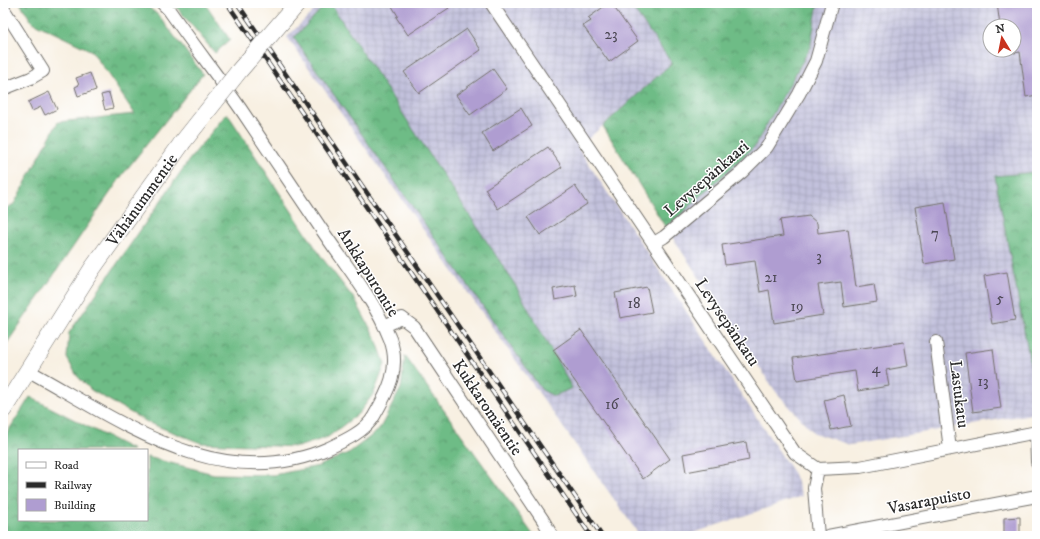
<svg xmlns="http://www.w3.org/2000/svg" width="1040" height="539" viewBox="0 0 1040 539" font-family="'IM FELL DW Pica',serif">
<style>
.industrial{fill:url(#industrial-grid);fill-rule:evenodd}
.forest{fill:url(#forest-crowns);stroke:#4c7458}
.building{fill:#af9dd1}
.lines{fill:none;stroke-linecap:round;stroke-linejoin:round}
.street-casing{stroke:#73706b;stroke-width:14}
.secondary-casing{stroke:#73706b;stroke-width:18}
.street{stroke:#fff;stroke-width:12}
.secondary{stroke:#fff;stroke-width:17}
.rail-casing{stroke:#2b2b2b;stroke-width:4.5}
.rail{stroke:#fff;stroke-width:3;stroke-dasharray:9;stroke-linecap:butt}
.secondary-bridge-casing{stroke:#73706b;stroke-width:18;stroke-linecap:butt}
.secondary-bridge{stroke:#fff;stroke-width:17}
.labels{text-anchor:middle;stroke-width:3;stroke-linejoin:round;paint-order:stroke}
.number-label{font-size:15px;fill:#4c4854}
.street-label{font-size:17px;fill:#2b2b2b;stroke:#fff}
</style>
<defs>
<pattern id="industrial-grid" width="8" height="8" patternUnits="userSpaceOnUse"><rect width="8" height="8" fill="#c2c1dc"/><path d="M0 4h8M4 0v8" fill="none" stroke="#a7a6bd"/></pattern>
<pattern id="forest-crowns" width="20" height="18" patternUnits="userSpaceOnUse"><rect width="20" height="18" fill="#6ebc86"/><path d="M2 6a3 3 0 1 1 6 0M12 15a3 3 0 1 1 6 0" fill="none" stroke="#5b996e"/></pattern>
</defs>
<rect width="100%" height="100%" fill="#fff"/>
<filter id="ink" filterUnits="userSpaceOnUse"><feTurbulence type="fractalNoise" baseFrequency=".025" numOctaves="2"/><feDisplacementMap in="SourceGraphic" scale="8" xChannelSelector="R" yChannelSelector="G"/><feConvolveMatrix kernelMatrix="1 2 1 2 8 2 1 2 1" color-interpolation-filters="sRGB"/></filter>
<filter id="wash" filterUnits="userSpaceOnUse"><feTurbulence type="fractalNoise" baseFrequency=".012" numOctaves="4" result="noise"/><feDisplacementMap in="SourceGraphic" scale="16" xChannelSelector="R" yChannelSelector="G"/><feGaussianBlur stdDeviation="0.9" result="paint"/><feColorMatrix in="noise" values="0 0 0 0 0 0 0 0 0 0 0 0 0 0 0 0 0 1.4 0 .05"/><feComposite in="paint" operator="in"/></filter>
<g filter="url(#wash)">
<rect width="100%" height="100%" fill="#f8f0e2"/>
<path class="industrial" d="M322,3H629L672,63L578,148L794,474L802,496L685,536H640L287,37Z
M818,3H1037V413L850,445L814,433L776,392L666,228L754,147L810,48ZM990,26H1014V50H990Z"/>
<path class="forest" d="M20,3H144L159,16L203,74L123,174L3,349V210L14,204L58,122L135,114L92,51L32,22Z
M173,3H205L230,40L215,53Z
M327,3H330L514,283L572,388L554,396L542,390L294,38Z
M629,3H818L810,48L754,147L666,228L603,126L672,63Z
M227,113L323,259L355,300L376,339L385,364L374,393L359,413L328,437L298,447L201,443L149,423L91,390L77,376L67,358L69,333L189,160Z
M1037,172V399L995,176Z
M405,356L534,536H3V439L30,397L133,450H19V520H147V457L214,474L273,475L319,466L350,452L379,430L401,388Z"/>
<g id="blocks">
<path class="building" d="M390,3H445L449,8L408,35L396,17L398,16Z
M609,3H611L638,41L609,62L583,26L591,21L588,18Z
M997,3H1037V95L1026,97L1020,52L1014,53V26H1000Z
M467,29L481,50L419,93L404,72Z
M493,69L507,89L470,115L456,95Z
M90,73L96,90L78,96L75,87L79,85L76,78Z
M49,92L57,109L45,115L41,107L32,111L28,102Z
M109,93L113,108L105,110L101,95Z
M521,108L532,126L493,151L482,133Z
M548,147L562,167L498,209L485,189Z
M575,186L587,204L540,235L528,217Z
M945,202L954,259L924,264L915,207Z
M809,216L817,223L818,233L848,229L856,287L874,284L877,302L844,307L841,282L818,285L823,315L774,323L769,290L760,292L755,261L725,265L722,245L783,236L780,220Z
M1007,272L1015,320L992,324L984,276Z
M575,285L577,296L555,300L553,289Z
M647,287L652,312L620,318L615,293Z
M581,330L670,459L643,479L553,350Z
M904,342L908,366L886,370L889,386L858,391L855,371L797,380L793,358Z
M993,349L1001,408L973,412L965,353Z
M844,395L851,426L831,430L824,400Z
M746,442L749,460L686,472L683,454Z
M1020,517V536H1004V518Z"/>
</g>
</g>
<g filter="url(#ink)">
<use href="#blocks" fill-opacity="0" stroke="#73706b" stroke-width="1"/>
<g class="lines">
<g class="street-casing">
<path id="street" d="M491,3L795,453L818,469L860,467L1037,432
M3,8L43,71L31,78L3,89
M654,243L664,237L742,172L767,147L799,94L816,61L832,3
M384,326L402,318L414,327L543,520L552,536
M936,342L950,449
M29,371C120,421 220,496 329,448C344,441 366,431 374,416C388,392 401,368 390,339C375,301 347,267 324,233C296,191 268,149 240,108C217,75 192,43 169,10L162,3
M1036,432L1037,462
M818,469L814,488L818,536
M828,536L1037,496"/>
</g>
<g class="secondary-casing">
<g id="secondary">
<path id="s1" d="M3,410L92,269L182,143"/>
</g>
</g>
<use href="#street" class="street"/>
<use href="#secondary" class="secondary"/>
<g class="rail-casing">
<path id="rail" d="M227,3L591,536
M237,3L602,536"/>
</g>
<use href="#rail" class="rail"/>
<g class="secondary-bridge-casing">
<path id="secondary-bridge" d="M182,143L239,71L298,3"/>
</g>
<use href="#secondary-bridge" class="secondary-bridge"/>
</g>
</g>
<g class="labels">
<g class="number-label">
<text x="611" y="39">23</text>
<text x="935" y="238">7</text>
<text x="819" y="261">3</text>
<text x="771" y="282">21</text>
<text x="1000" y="303">5</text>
<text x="634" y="308">18</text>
<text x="797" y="311">19</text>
<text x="876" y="373">4</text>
<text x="983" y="386">13</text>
<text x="612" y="409">16</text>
</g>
<g class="street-label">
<text transform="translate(706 178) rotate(-41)" y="6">Levysepänkaari</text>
<text dy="6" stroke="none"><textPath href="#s1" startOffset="252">Vähänummentie</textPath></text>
<text transform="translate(369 272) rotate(58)" y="6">Ankkapurontie</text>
<text transform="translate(728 322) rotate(56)" y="6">Levysepänkatu</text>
<text transform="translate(960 394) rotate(83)" y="6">Lastukatu</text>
<text transform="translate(488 407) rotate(56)" y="6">Kukkaromäentie</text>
<text transform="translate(929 500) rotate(-11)" y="6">Vasarapuisto</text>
</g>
</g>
<rect width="1040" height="539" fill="none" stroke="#fff" stroke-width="16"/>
<rect x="18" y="449" width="130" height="72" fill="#ffffff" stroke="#aaaaaa"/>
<rect x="26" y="462" width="20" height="6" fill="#ffffff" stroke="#aaaaaa"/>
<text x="54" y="469" font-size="12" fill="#2b2b2b">Road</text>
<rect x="26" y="482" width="20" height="6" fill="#2b2b2b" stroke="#aaaaaa"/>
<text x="54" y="489" font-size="12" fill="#2b2b2b">Railway</text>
<rect x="26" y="499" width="20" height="12" fill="#af9dd1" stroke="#aaaaaa"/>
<text x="54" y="509" font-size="12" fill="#2b2b2b">Building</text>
<g transform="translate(1002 38) rotate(350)"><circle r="19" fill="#ffffff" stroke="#aaaaaa"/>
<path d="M0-3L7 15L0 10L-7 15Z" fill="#c8321e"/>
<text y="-6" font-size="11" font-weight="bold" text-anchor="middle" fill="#2b2b2b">N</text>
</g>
</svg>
